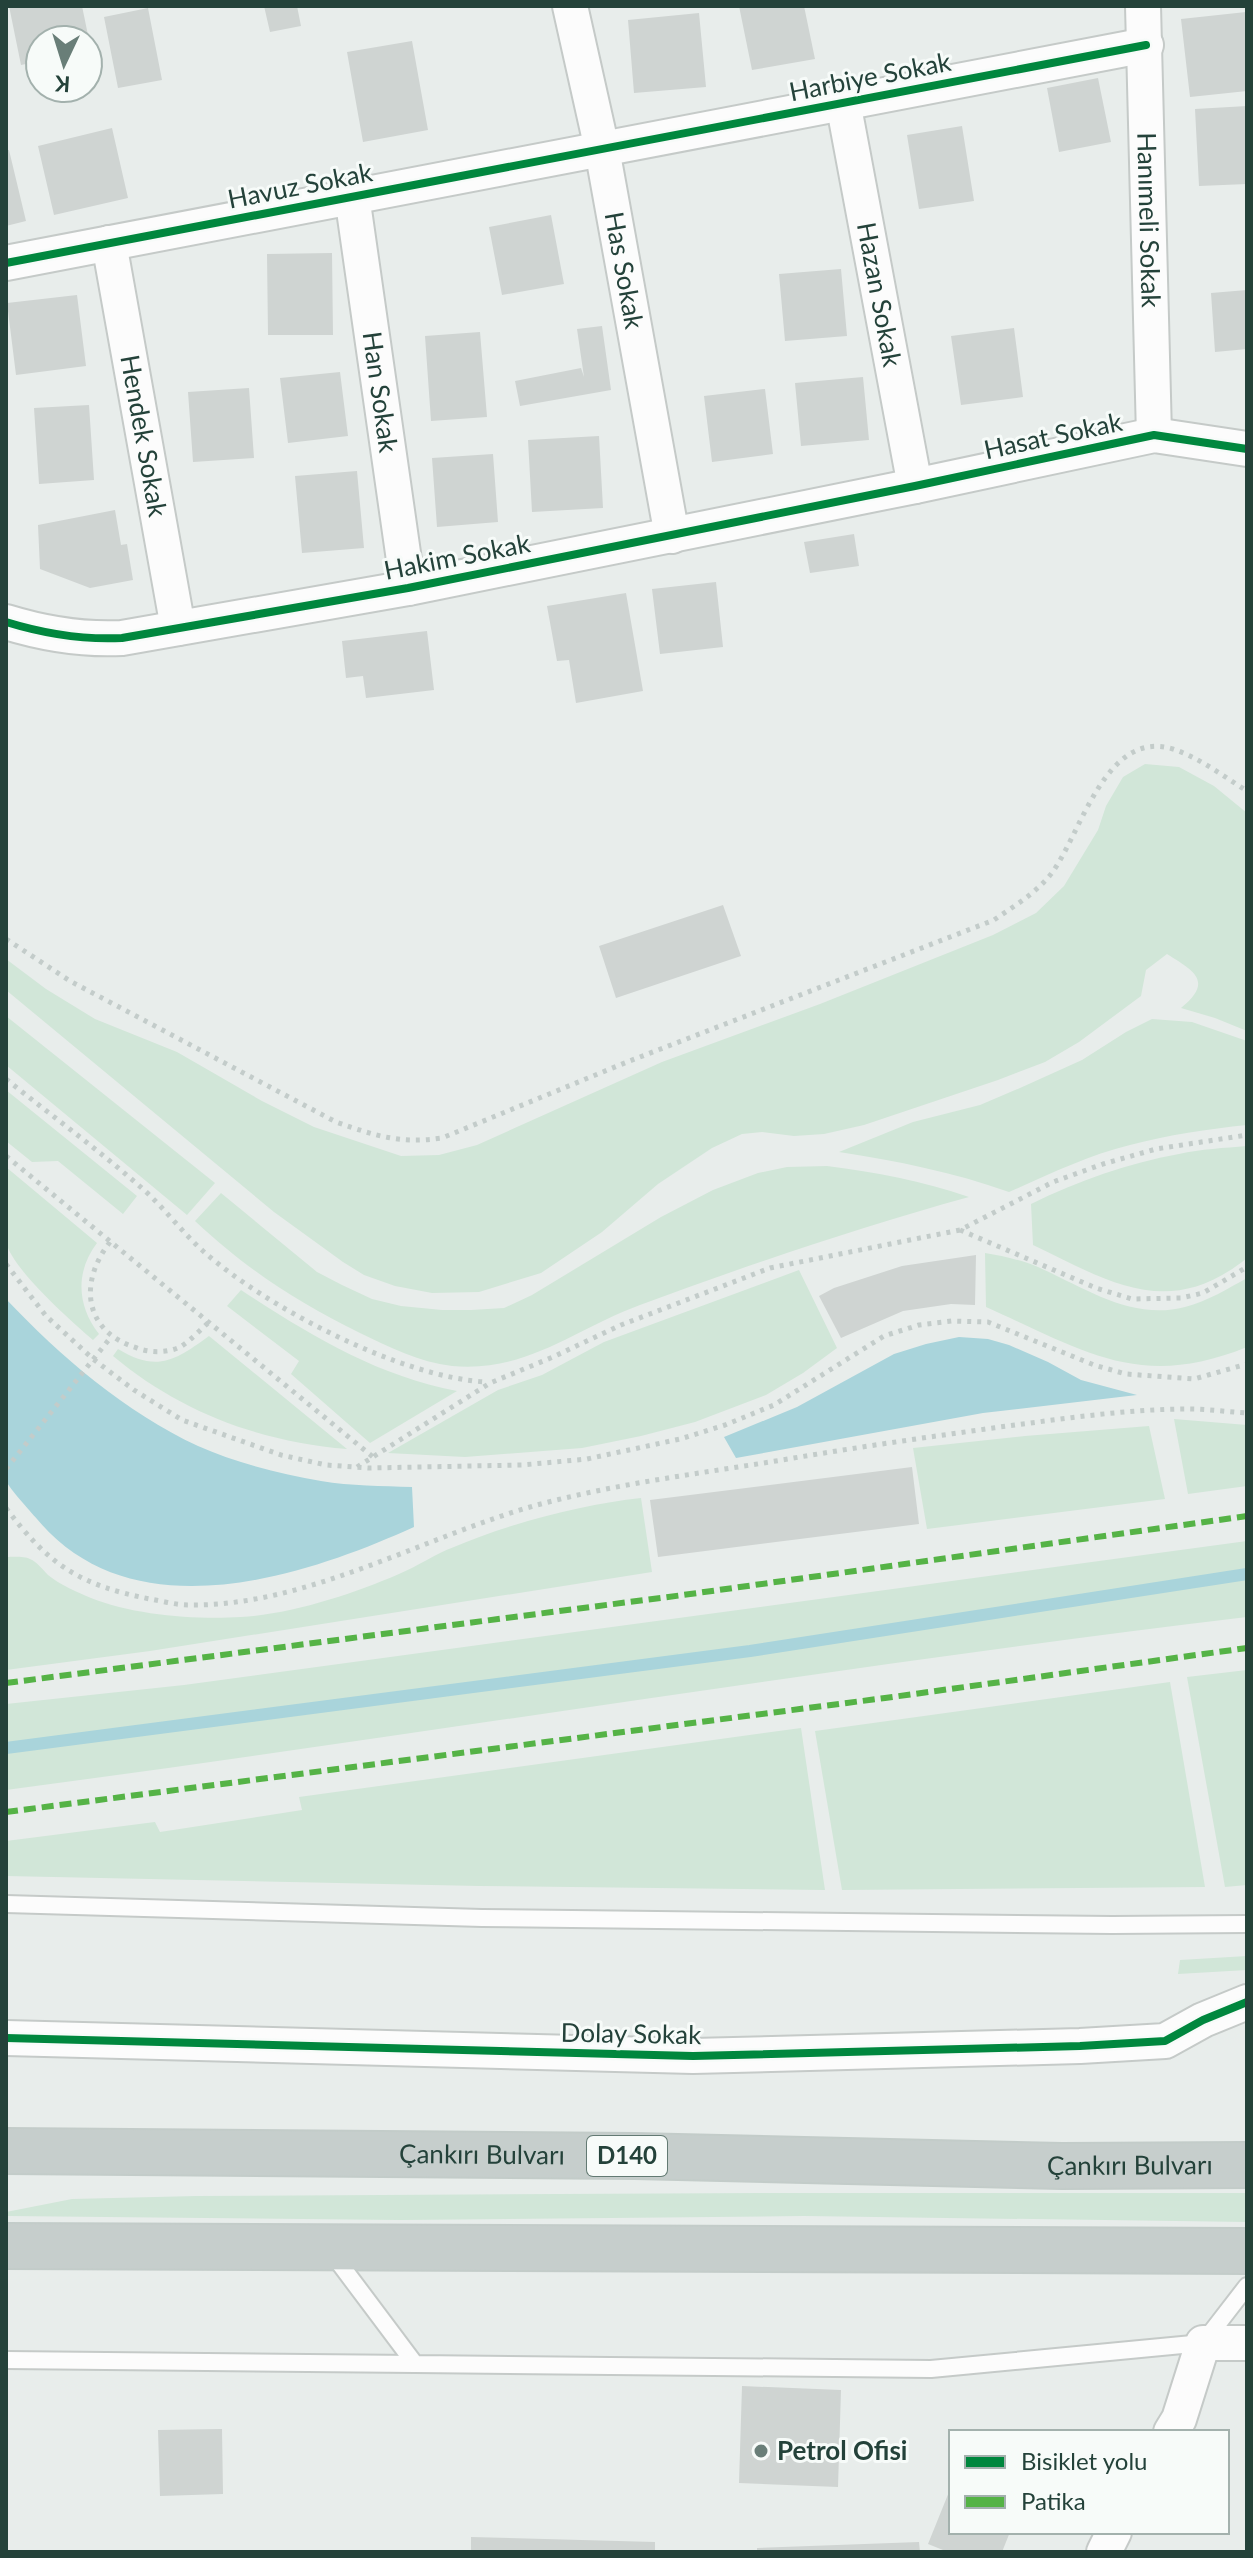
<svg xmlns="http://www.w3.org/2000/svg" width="1253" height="2558" viewBox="0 0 1253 2558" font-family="Lato,sans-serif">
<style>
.green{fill:#d1e6d8}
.water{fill:#a9d4db}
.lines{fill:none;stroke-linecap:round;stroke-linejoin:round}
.stream{stroke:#a9d4db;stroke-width:12}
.building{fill:#cfd4d2}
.service-casing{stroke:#c5cac8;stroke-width:20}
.minor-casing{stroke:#c5cac8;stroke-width:38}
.trunk-casing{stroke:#c3ccc9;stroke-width:48}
.path{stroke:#c3ccca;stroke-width:5;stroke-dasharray:4 6;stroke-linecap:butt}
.service{stroke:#fcfcfc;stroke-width:16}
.minor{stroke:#fcfcfc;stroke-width:34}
.trunk{stroke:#c6cecc;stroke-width:44}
.quiet{stroke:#55b346;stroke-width:6;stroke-dasharray:12 6;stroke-linecap:butt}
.cycleway-casing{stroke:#f7fbf9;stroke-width:13}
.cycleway{stroke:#00873e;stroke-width:8}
.poi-dot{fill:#697e78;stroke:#f7fbf9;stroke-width:3}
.labels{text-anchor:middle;stroke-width:6;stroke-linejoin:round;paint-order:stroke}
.shield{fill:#f7fbf9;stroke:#637a73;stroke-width:2}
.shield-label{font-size:24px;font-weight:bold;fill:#24423a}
.street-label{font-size:26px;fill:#24423a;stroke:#f7fbf9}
.poi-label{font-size:26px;font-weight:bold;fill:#24423a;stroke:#f7fbf9;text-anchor:start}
</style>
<rect width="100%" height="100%" fill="#e8edeb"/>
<path class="green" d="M1145,764L1179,767L1214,786L1247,813V1031L1215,1018L1181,1008C1214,981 1194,971 1167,954L1146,970L1141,996L1079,1042L1045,1062L998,1080L864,1125L824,1134L794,1136L762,1132L742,1134L712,1148L658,1184L602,1232L541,1273L479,1292L432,1293L395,1286L364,1275L343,1262L274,1212L6,990V959L46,989L95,1019L177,1052L262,1101L314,1127L401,1156L439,1155L477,1145L662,1062L820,1004L993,935L1036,913L1064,886L1098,830L1106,806L1123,777Z
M6,1016L215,1183L187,1215L6,1065Z
M1152,1019L1192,1022L1247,1041V1125C1208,1129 1168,1135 1130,1145C1088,1155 1048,1175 1009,1192C953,1172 897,1161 839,1152L913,1122L980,1105L1020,1088L1082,1060L1126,1032Z
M6,1090L137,1196L123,1214L58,1161L32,1162L6,1141Z
M1247,1146V1258C1169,1321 1110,1282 1033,1245L1031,1204C1078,1181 1128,1163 1179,1154C1201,1149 1224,1148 1247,1146Z
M827,1166C876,1172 922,1181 969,1197C857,1228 748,1265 640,1305C574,1329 527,1373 452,1366C419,1362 389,1347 360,1333C295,1301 249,1271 195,1221L221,1193L317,1272L342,1285L372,1299L401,1306L442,1310H471L504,1308L532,1295L661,1217L713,1190L758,1173L787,1167Z
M6,1167L97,1243C75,1272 77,1306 99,1334L93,1340C71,1321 12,1269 6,1242C2,1225 6,1187 6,1167Z
M985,1253C1003,1256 1021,1260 1038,1267C1085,1288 1132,1321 1185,1307C1208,1301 1227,1289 1247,1278V1347C1139,1391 1083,1350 986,1307Z
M799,1270L837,1348L803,1373L766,1395L695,1422L641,1436L582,1448L465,1457L388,1453L498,1390L542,1375L604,1342Z
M241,1290C310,1335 375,1375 457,1391L370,1443L291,1374L299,1361L227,1306Z
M209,1336L347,1449C260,1442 180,1412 113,1356L118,1349C157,1373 176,1360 209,1336Z
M1174,1419L1247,1425V1486L1188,1494Z
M1149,1426L1165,1499L927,1529L913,1448L1025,1436Z
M641,1498L652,1572L150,1651L6,1670V1557C13,1557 24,1556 30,1559C37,1562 43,1570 48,1575C60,1585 77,1592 91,1598C133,1615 196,1620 241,1617C292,1614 353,1594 399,1574C418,1566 435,1554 454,1547C507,1524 584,1504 641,1498Z
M1247,1541V1617C832,1667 420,1735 6,1790V1704L184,1685Z
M1247,1670V1885L1225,1887L1187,1677Z
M1170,1682L1205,1887L842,1890L815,1731Z
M801,1728L825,1890L479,1886L6,1876V1841L155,1822L160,1832L302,1810L299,1797Z
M1247,1956V1970L1178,1974L1180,1960Z
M759,2193H1247V2222L804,2216L401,2220L6,2216V2212L72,2199L196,2196Z"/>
<path class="water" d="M6,1299C61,1357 125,1412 198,1446C236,1463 281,1474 321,1481C351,1486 382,1486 412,1487L414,1527C301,1578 132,1633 37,1519C30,1511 10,1489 6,1481C3,1473 6,1448 6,1438C6,1392 6,1345 6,1299Z
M959,1337L988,1339L1009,1345L1048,1362L1081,1380L1137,1395L983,1413L736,1458L724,1437L797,1407L894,1354L926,1344Z"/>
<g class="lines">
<path class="stream" d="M6,1748L750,1651L1247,1574"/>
</g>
<path class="building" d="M9,6H82L89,40H40V61L21,65Z
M264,6H297L301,26L270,32Z
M739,6H804L815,59L752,70Z
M148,8L162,80L118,88L104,17Z
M1246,12L1247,91L1190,97L1181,19Z
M699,13L706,87L634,93L628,20Z
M412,41L428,130L363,142L347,52Z
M1098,78L1111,142L1059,152L1047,88Z
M1247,106V184L1199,186L1195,109Z
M962,126L974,201L919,209L907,135Z
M112,128L128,198L54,215L38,146Z
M6,150H9L26,221L6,226Z
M551,215L564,284L502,295L489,227Z
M332,253L333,335H268L267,254Z
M841,269L847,336L785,341L779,274Z
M1247,290V349L1215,352L1211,293Z
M77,295L86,366L16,375L7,303Z
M602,326L611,390L520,406L515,381L581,368L584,377L577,329Z
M1014,328L1023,397L961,405L951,336Z
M480,332L487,417L431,421L425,336Z
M340,372L348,436L288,443L280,378Z
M863,377L869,440L801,446L795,383Z
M249,388L254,458L193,462L188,392Z
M765,389L773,454L712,462L704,396Z
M89,405L94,480L39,484L34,408Z
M599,436L603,508L532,512L528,440Z
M493,454L498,522L437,527L432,458Z
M357,471L364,548L302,553L295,476Z
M115,510L121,545L127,544L133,580L90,588L40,569L38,525Z
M854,534L859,566L810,573L804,542Z
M716,582L723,647L660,654L652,589Z
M626,593L643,691L576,703L569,660L557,661L547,606Z
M427,631L434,690L366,698L363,676L346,678L342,641Z
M723,905L741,956L616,998L599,946Z
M976,1255L975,1305L951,1304L903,1311L841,1338L819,1296L834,1288L902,1266Z
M912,1467L919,1524L658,1557L650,1500Z
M742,2386L841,2390L838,2487L739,2483Z
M222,2429L223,2494L160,2496L158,2430Z
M951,2487V2532H1010L1002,2552H948L928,2544Z
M471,2537L655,2542V2552H471Z
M919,2542L920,2552H757V2548Z"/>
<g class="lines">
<g class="service-casing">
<path id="service" d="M6,1904L482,1918L1112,1925L1247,1924
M331,2252L415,2364L931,2369L1203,2343L1247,2286
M6,2360L415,2364"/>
</g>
<g class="minor-casing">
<g id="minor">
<path id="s1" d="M570,6L602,149L672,536"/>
<path id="s2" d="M1143,6L1154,435"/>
<path id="s3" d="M843,102L915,486"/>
<path id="s4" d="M352,196L408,588"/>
<path id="s5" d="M109,243L178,628"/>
<path d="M6,263L1146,45"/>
<path d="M6,622C45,634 82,640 122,638L408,588L915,486L1154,435L1247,449"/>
<path d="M6,2038L693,2056L1080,2046L1165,2041L1203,2020L1247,2002"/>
<path d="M1171,2432L1179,2419L1203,2343H1247"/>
<path d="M1104,2552L1114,2532"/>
</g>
</g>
<g class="trunk-casing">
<g id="trunk">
<path id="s6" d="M6,2151L635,2156L1062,2166L1247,2165"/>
<path d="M6,2246L1247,2251"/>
</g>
</g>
<path class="path" d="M6,939L70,981L336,1122C376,1136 400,1144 442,1138L627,1062L994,920C1014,906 1035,894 1051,874C1081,835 1105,728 1173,749C1200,758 1223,776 1247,791
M6,1079C52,1116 100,1151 144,1190C165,1209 182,1232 203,1251C267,1308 402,1378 487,1382
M6,1156L373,1457
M960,1230L1096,1288L1132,1299L1181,1298L1203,1293L1247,1267
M110,1242C78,1283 84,1332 137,1348C150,1353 167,1353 180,1347C190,1341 199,1331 208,1323
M6,1264L46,1316L93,1359L134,1390L182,1420L281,1455L326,1465L369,1468L522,1465L587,1459L680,1439L725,1425L774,1405L884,1336L919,1325L952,1321L988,1322L1094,1365L1126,1374L1194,1379L1247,1364
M357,1467L490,1383L553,1357L621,1325L770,1268L960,1230L1053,1182L1103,1164L1156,1149L1247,1135
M6,1469L111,1337
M6,1508C49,1565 79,1585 150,1599C162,1601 176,1605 188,1605C306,1607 425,1536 537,1505C619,1483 704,1473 788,1459C858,1447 929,1437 1000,1427C1062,1419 1126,1409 1188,1409C1208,1409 1228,1412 1247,1413"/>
<use href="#service" class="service"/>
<use href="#minor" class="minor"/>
<use href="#trunk" class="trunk"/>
<path class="quiet" d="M6,1683L683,1595L1247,1516
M6,1812L885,1698L1247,1648"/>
<g class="cycleway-casing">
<path id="cycleway" d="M6,263L1146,45
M6,622C45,634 82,640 122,638L408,588L915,486L1154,435L1247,449
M6,2038L693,2056L1080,2046L1165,2041L1203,2020L1247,2002"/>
</g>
<use href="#cycleway" class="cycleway"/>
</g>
<circle class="poi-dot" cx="761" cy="2451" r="8"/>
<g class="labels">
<rect class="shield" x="587" y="2136" width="80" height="40" rx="6"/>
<g class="shield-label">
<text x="627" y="2164">D140</text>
</g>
<g class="street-label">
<text transform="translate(870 77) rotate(-11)" y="9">Harbiye Sokak</text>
<text transform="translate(300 186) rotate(-11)" y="9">Havuz Sokak</text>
<text dy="9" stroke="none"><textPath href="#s2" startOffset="214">Hanımeli Sokak</textPath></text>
<text dy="9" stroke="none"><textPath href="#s1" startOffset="270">Has Sokak</textPath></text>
<text dy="9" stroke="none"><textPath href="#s3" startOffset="196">Hazan Sokak</textPath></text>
<text dy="9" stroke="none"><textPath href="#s4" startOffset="198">Han Sokak</textPath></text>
<text dy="9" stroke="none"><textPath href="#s5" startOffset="196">Hendek Sokak</textPath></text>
<text transform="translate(1053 436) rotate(-12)" y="9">Hasat Sokak</text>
<text transform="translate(457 557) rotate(-11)" y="9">Hakim Sokak</text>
<text transform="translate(631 2034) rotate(1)" y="9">Dolay Sokak</text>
<text dy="9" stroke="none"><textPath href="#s6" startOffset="476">Çankırı Bulvarı</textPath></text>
<text dy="9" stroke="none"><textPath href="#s6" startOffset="1124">Çankırı Bulvarı</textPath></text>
</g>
<g class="poi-label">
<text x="777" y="2460">Petrol Ofisi</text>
</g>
</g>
<rect width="1253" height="2558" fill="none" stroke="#24423a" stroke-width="16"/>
<rect x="949" y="2430" width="280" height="104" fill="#f7fbf9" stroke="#a3b1ad" stroke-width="2"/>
<rect x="965" y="2456" width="40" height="12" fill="#00873e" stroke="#a3b1ad" stroke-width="2"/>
<text x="1021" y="2470" font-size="24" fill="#24423a">Bisiklet yolu</text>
<rect x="965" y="2496" width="40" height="12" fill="#55b346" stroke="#a3b1ad" stroke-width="2"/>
<text x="1021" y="2510" font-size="24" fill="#24423a">Patika</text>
<g transform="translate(64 64) rotate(184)"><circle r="38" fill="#f7fbf9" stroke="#a3b1ad" stroke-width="2"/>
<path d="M0-6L14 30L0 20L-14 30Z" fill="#697e78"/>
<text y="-12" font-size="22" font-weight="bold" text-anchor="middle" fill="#24423a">K</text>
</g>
</svg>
